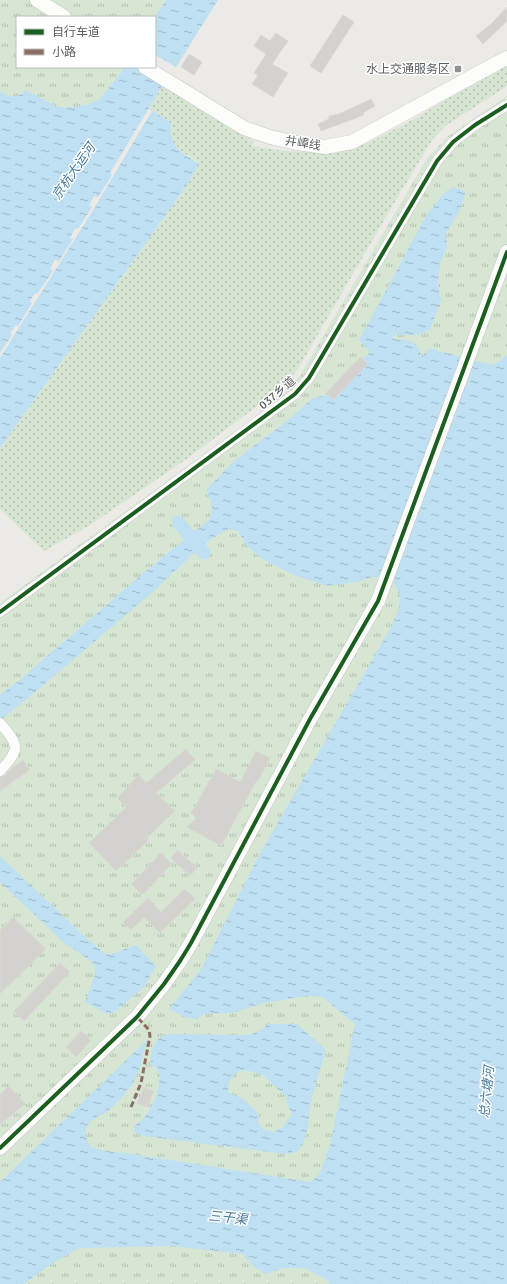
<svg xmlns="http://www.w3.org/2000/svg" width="507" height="1284" viewBox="0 0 507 1284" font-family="Signika,'Noto Sans SC',sans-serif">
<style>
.grass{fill:url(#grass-dots)}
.park{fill:url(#park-tufts)}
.water{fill:url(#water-ripples);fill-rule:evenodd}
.pier{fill:#ebeae6}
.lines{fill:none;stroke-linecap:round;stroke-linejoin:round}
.canal{stroke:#bee0f2;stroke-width:13}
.building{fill:#d3d2cf;stroke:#dad9d6}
.street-casing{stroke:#c7c7c7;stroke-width:11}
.secondary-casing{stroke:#c6c7c7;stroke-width:15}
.street{stroke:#fcfcfb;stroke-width:10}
.secondary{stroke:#fcfcfb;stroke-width:14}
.quiet{stroke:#8d6e63;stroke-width:3;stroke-dasharray:6 3;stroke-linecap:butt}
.cycleway-casing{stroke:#fff;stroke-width:6}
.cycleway{stroke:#1b5e20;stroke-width:4}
.poi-dot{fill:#8e9091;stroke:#fff;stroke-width:1.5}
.labels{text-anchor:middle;stroke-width:3;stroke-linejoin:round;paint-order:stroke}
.poi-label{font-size:12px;fill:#5c6063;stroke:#fff;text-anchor:end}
.street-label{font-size:12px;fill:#5c6063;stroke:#fff}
.water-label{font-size:13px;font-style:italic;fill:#47799f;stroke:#fff}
</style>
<defs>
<pattern id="grass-dots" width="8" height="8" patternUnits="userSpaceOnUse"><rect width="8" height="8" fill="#d6e6d3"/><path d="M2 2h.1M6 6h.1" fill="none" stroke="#b1beaf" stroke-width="1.8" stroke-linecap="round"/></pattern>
<pattern id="park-tufts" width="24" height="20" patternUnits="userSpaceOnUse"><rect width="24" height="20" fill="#d6e6d3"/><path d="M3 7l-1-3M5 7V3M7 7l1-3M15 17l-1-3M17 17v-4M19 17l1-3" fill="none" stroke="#b1beaf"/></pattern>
<pattern id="water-ripples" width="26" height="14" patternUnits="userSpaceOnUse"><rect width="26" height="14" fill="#bee0f2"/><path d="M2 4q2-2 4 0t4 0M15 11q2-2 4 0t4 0" fill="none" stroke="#9eb9c8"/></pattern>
</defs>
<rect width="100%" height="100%" fill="#ebeae6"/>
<path class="grass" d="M507,66V86L445,126L432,140L391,208L298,369L285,385L188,458L90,525L44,551L0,509V448L187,185L199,164C181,149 168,150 171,123L149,108L163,85L254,141L252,146L285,151L313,152L349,148L370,142L418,117L445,100Z"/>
<path class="park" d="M0,0H183L155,17H17V67H141L0,289Z
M507,96V1284H0V603L281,398L301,374L426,160L447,137Z"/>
<path class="water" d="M166,0H218L176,67L155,55V17Z
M125,67H135L163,85L149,108L171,123C168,148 181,151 199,164L187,185L0,448V91C11,99 17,98 26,90L55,106L66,108L86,105L100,99Z
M453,187L464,191L465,194L458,214L446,233L447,247L440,263L438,284L441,301L430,330C425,332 420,335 415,335C406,336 400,332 392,337L394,339C408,339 419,342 422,358L428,350L432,348L438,351L493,365L507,355V1284H330L327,1280L304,1268H284L265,1274L253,1266L242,1254L173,1246L79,1248L48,1266L24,1284H0V1182L147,1040C143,1055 140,1072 132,1085C125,1094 117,1103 109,1110C101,1117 88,1118 86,1130C84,1135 88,1142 91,1147L106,1151L131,1154L311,1182L320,1173L330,1145L355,1024L322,997L307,996L263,1003L232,1013L205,1014L196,1019L187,1018L169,1009L202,968L258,857L391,627C400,605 405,602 392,579L372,577L357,582L327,586L294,575L262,559L247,546L238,531L229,529L211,539L194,553L155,590L28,698L0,720V695L16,683L147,570L210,519L212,508L207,489L234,461L288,420L313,398L331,394L370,352L359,340L426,216L442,195Z
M0,856L87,939L106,954H111L136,945L156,966L145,986L116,1011L107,1014L85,1002L95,975V968L91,961L63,942L0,882Z
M268,1024H297L326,1050L312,1096L307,1131L303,1144L298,1151L285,1154L144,1136L135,1133L134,1126C138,1123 143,1119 146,1115C155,1104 159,1088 160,1074L155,1067L150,1066C152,1050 151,1042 166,1034L247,1035L260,1031ZM239,1071H250L263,1075L286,1097L291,1115L283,1127L274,1132L265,1130L258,1123V1114L245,1100L228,1092C229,1081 230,1078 239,1071Z"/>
<path class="pier" d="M149,108L152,111L95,207L0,358V353L12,335L10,333L16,325L18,326L32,303L30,301L35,293L37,294L53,271L50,269L55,260L59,261L73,239L70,238L75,228L78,229L92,207L89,205L94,196L98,197L112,175L110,173Z"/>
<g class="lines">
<path class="canal" d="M178,522L204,553"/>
</g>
<path class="building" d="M507,7V21L483,44L476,36L491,24Z
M343,15L354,22L321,73L310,66Z
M276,33L288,41L272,64L288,73L273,97L252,84L258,75L254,73L266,54L254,46L261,35L270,41Z
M189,54L202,62L194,75L181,67Z
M371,99L375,106L363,113L364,115L321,131L318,124L329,119V116L339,114Z
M360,357L368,364L333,400L326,393Z
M186,749L195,760L156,793L175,811L147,838L149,840L116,871L89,843L126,807L117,798L139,775L146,783Z
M256,751L270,758L258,781L257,780L221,846L187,827L196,818L191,813L216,769L240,782Z
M23,760L30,770L0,791V777L5,776L12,768Z
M178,850L197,868L190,876L171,858Z
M161,853L172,864L142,895L131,884Z
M185,889L195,899L160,933L144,917L131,930L123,922L148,898L161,912Z
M13,917L46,949L0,994V930Z
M60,963L70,972L24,1021L14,1011Z
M81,1031L91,1040L76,1057L66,1047Z
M9,1086L25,1104L0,1125V1094Z
M144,1087L154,1091L147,1107L137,1103Z"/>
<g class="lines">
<g class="street-casing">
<path id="street" d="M0,612L295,394L309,378L437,161L453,142L475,125L507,105
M0,723C19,745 21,749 0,771"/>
</g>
<g class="secondary-casing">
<path id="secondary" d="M37,0L64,17
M145,67L244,128L270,137L297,143L325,147L352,142L497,63L507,58
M0,1148L137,1017L164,984L180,961L191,943L310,719L378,601L507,252"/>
</g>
<use href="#street" class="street"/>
<use href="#secondary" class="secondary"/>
<path class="quiet" d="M131,1107L141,1083L150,1036L149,1030L137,1017"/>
<g class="cycleway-casing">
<path id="cycleway" d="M0,612L295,394L309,378L437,161L453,142L475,125L507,105
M0,1148L137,1017L164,984L180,961L191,943L310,719L378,601L507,252"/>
</g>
<use href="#cycleway" class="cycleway"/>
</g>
<rect class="poi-dot" x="454" y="65" width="8" height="8" rx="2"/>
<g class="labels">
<g class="poi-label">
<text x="450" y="73">水上交通服务区</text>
</g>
<g class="street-label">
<text transform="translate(303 143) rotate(9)" y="4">井嶂线</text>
<text transform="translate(277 393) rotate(-40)" y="4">037乡道</text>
</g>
<g class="water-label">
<text transform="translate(73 171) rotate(-55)" y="5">京杭大运河</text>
<text transform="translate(486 1092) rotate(-84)" y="5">总六塘河</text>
<text transform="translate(228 1217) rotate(6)" y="5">三干渠</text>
</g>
</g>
<rect x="16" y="16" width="140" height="52" fill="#ffffff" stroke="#bebfc1"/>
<rect x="24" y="29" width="20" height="6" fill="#1b5e20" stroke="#bebfc1"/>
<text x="52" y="36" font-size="12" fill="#5c6063">自行车道</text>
<rect x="24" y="49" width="20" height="6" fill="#8d6e63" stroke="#bebfc1"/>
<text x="52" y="56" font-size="12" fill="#5c6063">小路</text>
</svg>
